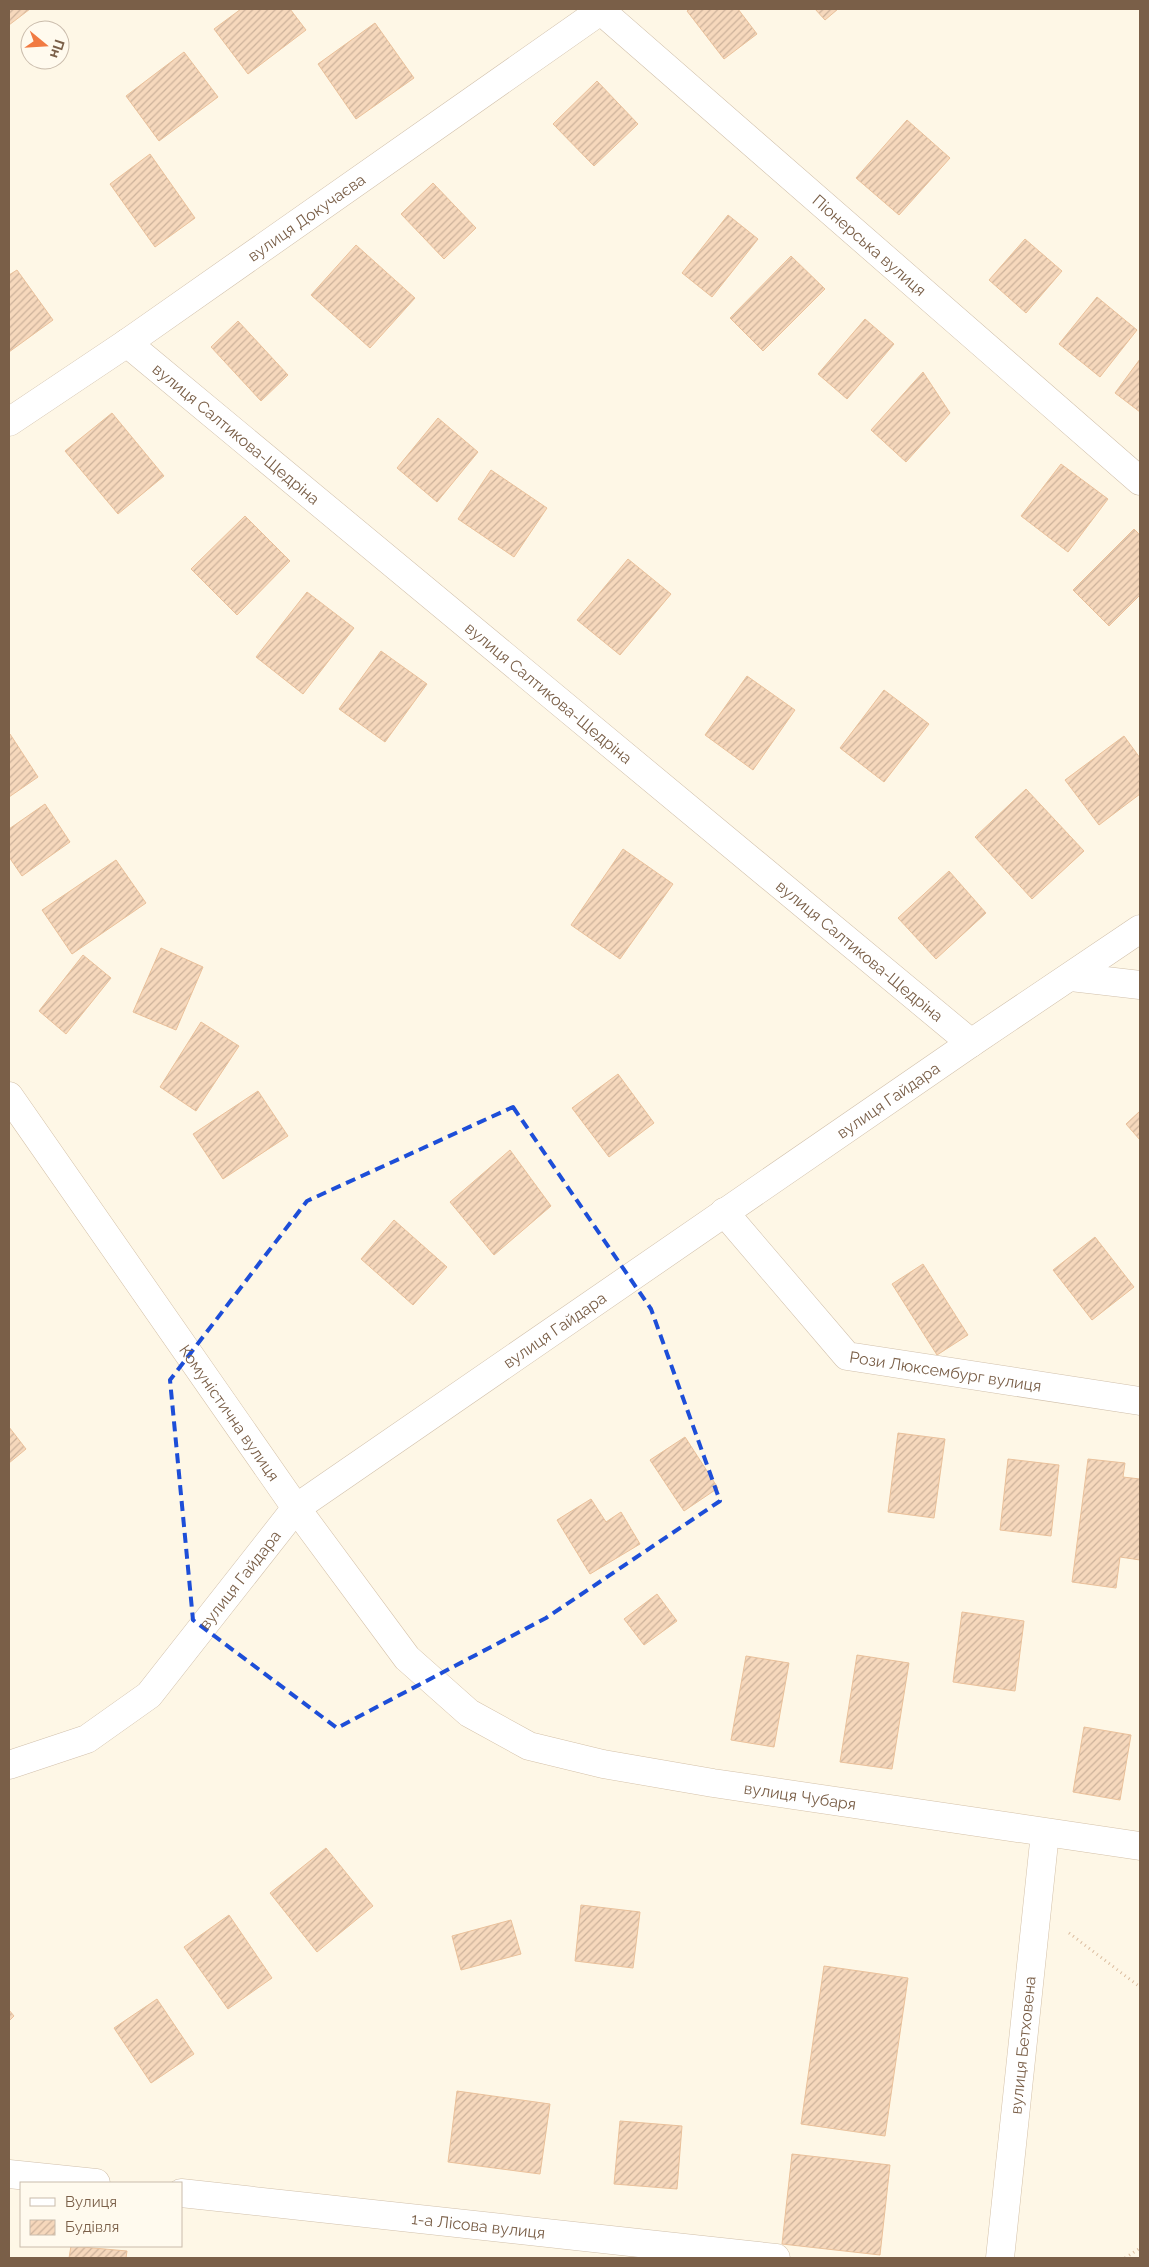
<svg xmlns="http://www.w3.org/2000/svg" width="1149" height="2267" viewBox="0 0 1149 2267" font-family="Raleway,sans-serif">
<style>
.building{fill:url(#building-hatch);stroke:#eac19b}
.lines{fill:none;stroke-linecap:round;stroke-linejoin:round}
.street-casing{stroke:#d1c0ab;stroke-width:29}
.secondary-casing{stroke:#d4c1a8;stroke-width:29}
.path{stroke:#dbbc9e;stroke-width:3;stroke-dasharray:1 4;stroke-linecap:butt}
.street{stroke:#fff;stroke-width:28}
.secondary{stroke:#fff;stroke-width:28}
.marked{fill:none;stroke:#1d4ed8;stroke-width:4;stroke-dasharray:10 6;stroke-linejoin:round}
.labels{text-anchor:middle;stroke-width:5;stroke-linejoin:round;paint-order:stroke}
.street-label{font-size:16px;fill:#7a5f48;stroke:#fffaee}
</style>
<defs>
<pattern id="building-hatch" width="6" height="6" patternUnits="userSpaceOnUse" patternTransform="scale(1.25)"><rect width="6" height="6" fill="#f6d8bc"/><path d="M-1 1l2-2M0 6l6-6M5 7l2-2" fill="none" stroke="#ccb29b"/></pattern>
</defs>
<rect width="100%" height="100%" fill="#fef7e6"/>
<path class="building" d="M9,9H30L9,25Z
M241,9H290L306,30L248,74L214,29Z
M690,9H738L757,34L724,59L687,11Z
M815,9H838L825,20Z
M375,23L414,78L356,119L318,64Z
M184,52L218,97L159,141L126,96Z
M597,81L638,124L594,166L553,124Z
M907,120L950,158L899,215L856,178Z
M150,154L195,218L155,247L110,184Z
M433,183L476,228L444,259L401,214Z
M728,215L758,239L712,297L682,273Z
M1025,239L1062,271L1026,313L989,280Z
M356,245L415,298L370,348L311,295Z
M791,256L825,289L763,351L730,318Z
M17,270L53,320L9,352V275Z
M1097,297L1137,330L1100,377L1059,344Z
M865,319L894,344L847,399L818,374Z
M238,321L288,375L261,401L211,347Z
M1140,359V412L1115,393Z
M923,372L950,413L906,462L871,430Z
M112,413L164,476L118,514L65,451Z
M438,418L478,452L437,502L397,468Z
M1061,464L1108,499L1068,552L1021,516Z
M491,470L547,508L514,557L458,519Z
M245,516L290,561L237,615L191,569Z
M1134,529L1140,535V595L1109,626L1073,590Z
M628,559L671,594L620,655L577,620Z
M307,592L354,628L303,694L256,657Z
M381,651L427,684L385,742L339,709Z
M747,676L795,710L753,770L705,735Z
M884,690L929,724L884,782L840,748Z
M10,734L38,777L9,797V735Z
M1124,736L1140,758V794L1099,825L1065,780Z
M1026,789L1084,851L1032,899L975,837Z
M45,804L70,842L22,876L9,857V829Z
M623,849L673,884L620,959L571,925Z
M116,860L146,903L72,954L42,910Z
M949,871L986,913L936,959L898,918Z
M161,948L203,967L176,1030L133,1012Z
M83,955L111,978L66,1034L39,1011Z
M201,1022L239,1046L196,1111L160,1087Z
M618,1074L654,1123L609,1157L572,1108Z
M258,1091L288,1136L223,1179L193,1134Z
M1140,1111V1140L1126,1124Z
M510,1150L551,1206L494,1255L450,1202Z
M394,1220L447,1267L413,1305L361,1259Z
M1095,1237L1134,1287L1092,1320L1053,1270Z
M923,1264L968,1335L937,1355L892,1284Z
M9,1427L26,1449L9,1463Z
M898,1433L945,1439L934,1518L888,1512Z
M685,1437L718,1488L684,1511L650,1460Z
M1008,1459L1059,1465L1051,1536L1000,1530Z
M1088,1459L1125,1463L1123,1477L1140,1479V1560L1120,1557L1116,1588L1072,1582Z
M591,1499L606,1522L621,1512L640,1544L590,1574L557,1520Z
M657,1594L677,1621L644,1645L624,1619Z
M962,1612L1024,1621L1015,1691L953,1682Z
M857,1655L909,1663L892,1769L840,1762Z
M746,1656L789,1663L774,1747L731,1740Z
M1084,1727L1131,1735L1120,1800L1073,1792Z
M326,1848L373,1906L317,1952L270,1893Z
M581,1905L640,1912L633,1968L575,1961Z
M229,1915L272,1978L228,2009L184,1947Z
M511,1920L521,1954L461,1970L452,1936Z
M824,1966L908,1978L885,2136L801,2124Z
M157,1999L194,2054L151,2083L114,2028Z
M9,2010L14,2016L9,2021Z
M457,2091L550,2104L540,2174L448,2162Z
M620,2121L682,2126L677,2189L614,2184Z
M792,2154L890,2165L880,2255L782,2244Z
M71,2246L127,2251L126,2258H69Z"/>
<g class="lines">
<g class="street-casing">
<g id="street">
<path id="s1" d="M599,9L1140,481"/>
<path id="s2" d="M127,343L971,1043"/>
<path id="s3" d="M9,422L127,343L603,9"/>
<path d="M1071,977L1140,985"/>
<path id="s4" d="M724,1212L847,1356L1140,1401"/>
<path id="s5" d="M9,1765L87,1739L149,1695L296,1508L971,1043L1140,929"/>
<path d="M9,2174L96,2183"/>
<path id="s6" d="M181,2193L776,2258"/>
</g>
</g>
<g class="secondary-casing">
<g id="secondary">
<path id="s7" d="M9,1096L296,1508L407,1658L469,1713L529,1746L603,1764L713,1783L1140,1846"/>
<path id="s8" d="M1000,2258L1045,1833"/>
</g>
</g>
<path class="path" d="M1069,1933L1140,1987
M1125,2258L1140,2248"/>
<use href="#street" class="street"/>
<use href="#secondary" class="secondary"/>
</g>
<path class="marked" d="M513,1107L651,1309L720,1501L546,1618L337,1728L193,1620L170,1380L307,1201Z"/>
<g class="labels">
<g class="street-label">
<text dy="6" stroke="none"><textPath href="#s3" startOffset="361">вулиця Докучаєва</textPath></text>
<text dy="6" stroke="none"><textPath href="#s1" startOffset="359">Піонерська вулиця</textPath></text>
<text dy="6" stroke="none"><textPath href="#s2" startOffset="142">вулиця Салтикова-Щедріна</textPath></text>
<text dy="6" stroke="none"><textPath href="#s2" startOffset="548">вулиця Салтикова-Щедріна</textPath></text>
<text dy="6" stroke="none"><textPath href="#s2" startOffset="952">вулиця Салтикова-Щедріна</textPath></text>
<text dy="6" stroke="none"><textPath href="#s5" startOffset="1115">вулиця Гайдара</textPath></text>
<text dy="6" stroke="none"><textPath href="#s5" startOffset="710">вулиця Гайдара</textPath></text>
<text dy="6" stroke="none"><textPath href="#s4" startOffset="289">Рози Люксембург вулиця</textPath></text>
<text dy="6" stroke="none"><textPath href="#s7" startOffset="386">Комуністична вулиця</textPath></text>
<text dy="6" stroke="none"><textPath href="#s5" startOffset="305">вулиця Гайдара</textPath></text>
<text dy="6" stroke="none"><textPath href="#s7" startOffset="1116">вулиця Чубаря</textPath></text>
<text dy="6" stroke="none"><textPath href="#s8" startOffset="214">вулиця Бетховена</textPath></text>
<text dy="6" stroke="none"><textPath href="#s6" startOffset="299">1-а Лісова вулиця</textPath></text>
</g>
</g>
<rect width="1149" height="2267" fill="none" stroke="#7a5f48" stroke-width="20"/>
<rect x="20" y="2182" width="162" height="65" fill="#fffaee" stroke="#cabcac"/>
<rect x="30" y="2198" width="25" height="8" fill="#ffffff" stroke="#cabcac"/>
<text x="65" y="2207" font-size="15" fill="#7a5f48">Вулиця</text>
<rect x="30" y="2220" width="25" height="15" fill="url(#building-hatch)" stroke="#cabcac"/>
<text x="65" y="2232" font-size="15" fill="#7a5f48">Будівля</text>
<g transform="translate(45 45) rotate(108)"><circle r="24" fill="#fffaee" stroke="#cabcac"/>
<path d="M0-4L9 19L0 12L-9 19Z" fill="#f17a42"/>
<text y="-8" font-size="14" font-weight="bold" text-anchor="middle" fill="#7a5f48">Пн</text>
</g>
</svg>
